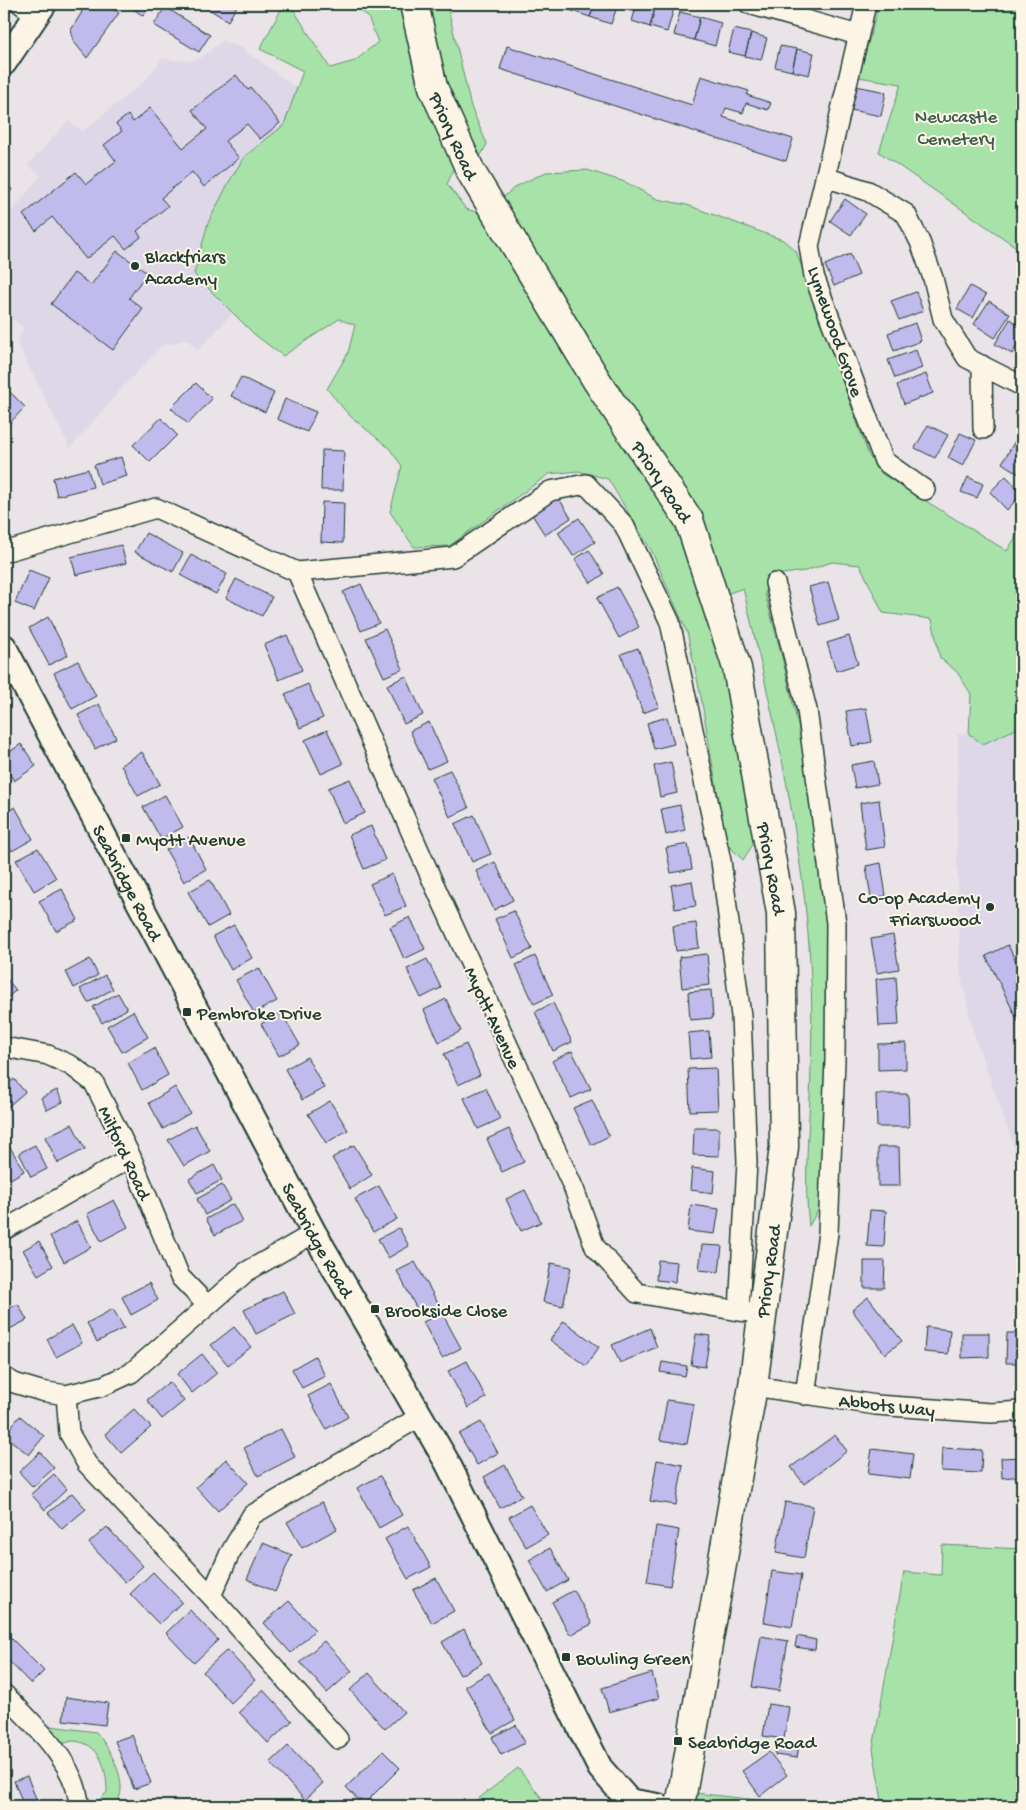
<svg xmlns="http://www.w3.org/2000/svg" width="1026" height="1810" viewBox="0 0 1026 1810" font-family="'Gochi Hand',sans-serif">
<style>
.built{fill:#ded7e8}
.green{fill:#a7e3a9;stroke:#63906e}
.building{fill:#c1baec;stroke:#1f3d34}
.lines{fill:none;stroke-linecap:round;stroke-linejoin:round}
.minor-casing{stroke:#1f3d34;stroke-width:22}
.major-casing{stroke:#1f3d34;stroke-width:28}
.highway-casing{stroke:#1f3d34;stroke-width:31}
.minor{stroke:#fcf5e5;stroke-width:19}
.major{stroke:#fcf5e5;stroke-width:24}
.highway{stroke:#fcf5e5;stroke-width:28}
.poi-dot{fill:#1f3d34;stroke:#fcf5e5;stroke-width:2}
.labels{text-anchor:middle;stroke-width:4;stroke-linejoin:round;paint-order:stroke}
.park-label{font-size:19px;fill:#3a5e4b;stroke:#fcf5e5}
.street-label{font-size:19px;fill:#1f3d34;stroke:#fcf5e5}
.poi-label{font-size:19px;fill:#1f3d34;stroke:#fcf5e5;text-anchor:start}
</style>
<rect width="100%" height="100%" fill="#eae3e7"/>
<filter id="ink" filterUnits="userSpaceOnUse"><feTurbulence type="fractalNoise" baseFrequency=".02" numOctaves="2"/><feDisplacementMap in="SourceGraphic" scale="10" xChannelSelector="R" yChannelSelector="G"/><feConvolveMatrix kernelMatrix="1 2 1 2 8 2 1 2 1" color-interpolation-filters="sRGB"/></filter>
<g filter="url(#ink)">
<path class="built" d="M223,41L240,47L358,133L232,314L197,351L188,339L162,346L121,389L70,448L17,343L24,329L4,311V221L41,175L28,165L68,121L83,131L145,81L162,59L189,61L202,57Z
M1022,726V1179L1012,1141L973,1031L960,971L957,844L958,734H969L983,744Z"/>
<path class="green" d="M284,4H290L330,68L355,61L378,42L368,17L353,4H447L471,107L487,144L480,157L454,169L447,184L466,209L484,214L515,187L546,172L587,170L625,182L657,199L687,205L783,240L796,251L869,456L882,474L1007,551L1022,527V726L983,744L969,734L971,694L957,672L940,658L932,619L883,613L860,565L832,562L805,571L767,576L765,594C794,697 817,802 826,909C834,1005 826,1103 824,1199L809,1226C804,1183 808,1140 810,1097C812,1047 813,996 809,946C800,825 771,706 743,588L702,603L726,678L755,841L743,860L726,843L701,697L687,632L652,552L608,479L578,471L549,474L449,546L414,547L390,512L402,466L389,448L349,415L327,389L348,353L355,325L339,319L283,356L254,334L194,274L208,223L229,182L244,157L284,125L303,71L260,49Z
M879,4H1022V251L879,152L901,84L859,77Z
M942,1545L1022,1549V1806H883L873,1749L904,1572L941,1575Z
M50,1726L96,1732C109,1747 133,1788 114,1806H93L107,1792C107,1770 101,1743 74,1741C69,1741 63,1745 59,1743C53,1742 46,1737 41,1734Z
M518,1768L548,1806H469Z
M695,1793L810,1806H693Z"/>
<path class="building" d="M85,4H106L119,13L87,58L74,42L71,30L82,12L80,10Z
M127,4H152L143,16Z
M201,4H238L228,21Z
M552,4H572L569,10Z
M572,4H595L590,17L569,10Z
M595,4H618L611,24L590,17Z
M637,4H656L650,27L632,21Z
M656,4L674,8L667,32L650,27Z
M165,7L210,35L199,52L154,25Z
M680,12L700,17L694,40L674,35Z
M700,17L721,23L715,46L694,40Z
M734,29L751,33L745,56L728,52Z
M751,33L767,38L761,60L745,56Z
M507,46L692,105L701,76L749,91L747,95L771,103L768,110L746,103L743,113L726,108L723,117L793,139L786,161L500,69Z
M780,46L797,49L792,71L775,67Z
M797,49L814,53L809,75L792,71Z
M236,75L248,90L251,88L280,123L260,139L247,124L225,141L239,158L204,187L192,172L161,198L168,206L137,231L141,237L126,249L115,236L86,259L52,217L36,231L23,215L76,172L86,184L116,161L104,145L122,131L116,124L128,115L133,122L150,108L183,148L207,129L192,110Z
M856,86L886,92L881,116L851,110Z
M4,184L12,189L4,202Z
M845,199L866,214L851,235L830,221Z
M117,251L147,273L129,298L143,309L113,350L51,304L74,273L91,285Z
M850,254L859,275L834,286L825,265Z
M970,286L986,295L973,318L957,309Z
M916,292L923,311L899,320L891,301Z
M989,301L1010,314L995,338L974,324Z
M1010,319L1022,327V336L1012,354L995,344Z
M915,323L921,341L894,351L888,333Z
M916,350L922,368L895,378L888,360Z
M926,374L933,393L904,404L897,385Z
M241,377L274,393L265,412L231,396Z
M196,383L212,399L188,424L171,408Z
M4,386L25,407L4,429Z
M285,399L316,412L307,432L277,419Z
M161,418L177,435L150,462L133,445Z
M928,425L948,435L935,458L915,448Z
M960,433L976,440L963,466L948,458Z
M1018,436L1022,439V476L1002,463Z
M322,450L344,451L343,490H321Z
M121,457L127,476L100,484L94,465Z
M88,469L93,487L57,496L53,478Z
M1006,476L1022,493L1007,510L990,492Z
M968,477L983,484L977,498L961,492Z
M558,497L571,518L545,535L531,513Z
M322,502L344,503L343,543L321,542Z
M579,518L595,542L573,556L558,532Z
M146,533L183,553L173,572L135,552Z
M121,545L126,563L76,575L71,557Z
M589,550L604,574L591,583L575,559Z
M191,555L227,574L216,594L180,575Z
M29,570L49,578L34,611L15,603Z
M236,579L272,597L262,616L226,598Z
M828,582L839,620L820,626L809,587Z
M361,584L379,623L361,631L343,592Z
M617,587L639,627L619,638L597,598Z
M48,617L68,655L49,665L29,628Z
M385,629L403,669L384,677L366,638Z
M287,635L302,670L279,680L264,645Z
M849,636L858,664L836,671L827,643Z
M638,648L659,707L643,713L621,654Z
M78,661L96,696L72,709L54,673Z
M406,676L423,715L404,724L387,685Z
M308,684L323,718L300,728L285,694Z
M99,704L116,738L95,749L78,715Z
M866,708L872,742L852,746L846,711Z
M667,717L674,744L654,749L647,723Z
M429,722L447,761L428,769L410,731Z
M327,730L343,764L321,774L305,740Z
M21,744L36,766L14,781L4,765V756Z
M142,752L160,784L138,796L121,765Z
M874,761L878,784L855,788L851,765Z
M671,762L677,793L660,797L654,766Z
M450,770L469,808L450,817L431,778Z
M350,779L365,813L343,823L328,788Z
M165,795L183,827L161,839L143,807Z
M879,800L885,847L866,850L860,803Z
M680,805L685,830L666,835L661,809Z
M15,807L33,839L12,851L4,837V813Z
M474,815L491,854L472,862L455,824Z
M371,826L385,860L364,869L349,835Z
M189,837L206,869L184,882L166,850Z
M688,844L692,869L671,873L666,848Z
M38,848L56,878L34,891L16,860Z
M495,862L513,900L494,910L476,871Z
M881,863L886,896L871,898L866,866Z
M392,874L406,906L385,915L370,884Z
M210,880L229,915L208,927L188,892Z
M692,881L696,906L675,909L671,885Z
M62,889L78,920L56,931L39,901Z
M514,911L532,949L513,958L495,919Z
M410,917L425,949L404,959L390,927Z
M696,923L699,948L676,951L673,926Z
M234,925L252,958L231,970L213,936Z
M893,935L899,969L877,973L871,939Z
M1008,945L1022,975V1029L986,956Z
M707,954L710,985L682,988L679,957Z
M535,956L553,995L534,1004L516,965Z
M90,959L98,975L74,988L66,972Z
M427,959L441,988L421,998L407,969Z
M259,968L277,1001L254,1013L236,980Z
M105,975L113,989L88,1003L80,989Z
M4,976L16,990L4,1001Z
M896,977L899,1025L879,1026L876,979Z
M711,990L713,1018L690,1020L688,992Z
M118,993L127,1009L102,1023L93,1007Z
M446,999L461,1031L439,1042L424,1010Z
M553,1003L572,1042L553,1051L535,1012Z
M133,1011L148,1037L122,1052L107,1026Z
M281,1012L300,1045L279,1056L261,1024Z
M709,1031L711,1057L690,1059L688,1033Z
M906,1043V1069L878,1070V1044Z
M466,1044L480,1075L458,1085L444,1054Z
M154,1048L168,1075L142,1090L128,1063Z
M572,1051L591,1089L571,1098L552,1061Z
M307,1057L324,1088L302,1100L285,1069Z
M716,1068L718,1110L690,1111L688,1069Z
M14,1079L25,1092L4,1110V1088Z
M175,1087L190,1113L163,1129L149,1103Z
M486,1088L500,1119L478,1129L464,1098Z
M57,1090L63,1102L47,1110L41,1098Z
M876,1094H908L909,1127H877Z
M592,1100L609,1136L591,1145L573,1108Z
M330,1101L348,1130L326,1143L308,1114Z
M72,1124L85,1149L58,1163L45,1137Z
M195,1125L210,1151L184,1166L168,1140Z
M694,1128H719V1156L693,1155Z
M509,1129L524,1162L502,1172L487,1139Z
M35,1145L47,1169L31,1177L19,1153Z
M354,1145L372,1175L350,1189L332,1158Z
M10,1147L24,1171L9,1180L4,1170V1150Z
M878,1147H899L900,1186H878Z
M214,1165L222,1180L197,1193L189,1179Z
M692,1168L715,1171L713,1193L690,1190Z
M222,1185L231,1200L205,1215L197,1199Z
M379,1186L397,1219L373,1232L355,1199Z
M525,1190L541,1222L521,1231L506,1199Z
M114,1200L128,1227L101,1241L87,1214Z
M233,1204L242,1221L215,1235L206,1219Z
M691,1205L719,1209L715,1234L688,1231Z
M870,1210L886,1211L884,1247L867,1246Z
M77,1221L91,1247L64,1262L50,1236Z
M399,1228L409,1246L388,1258L378,1239Z
M39,1241L53,1266L38,1275L23,1250Z
M702,1245L722,1246L719,1272L699,1270Z
M658,1260L677,1262L675,1282L656,1280Z
M864,1261H885L884,1288H864Z
M415,1262L439,1305L420,1315L397,1271Z
M551,1263L571,1267L563,1306L543,1302Z
M149,1283L158,1300L131,1315L122,1297Z
M283,1291L295,1314L256,1334L244,1310Z
M868,1297L902,1341L885,1354L852,1310Z
M18,1304L27,1320L4,1332V1311Z
M113,1309L124,1328L97,1342L87,1323Z
M442,1313L461,1348L442,1358L423,1322Z
M564,1321L599,1347L586,1366L550,1340Z
M72,1325L82,1343L56,1357L47,1339Z
M234,1327L251,1347L228,1365L211,1345Z
M926,1327L950,1330L948,1354L924,1352Z
M650,1328L657,1347L620,1363L612,1345Z
M962,1333H989V1357L962,1358Z
M1007,1333H1022V1363H1006Z
M696,1334L710,1336L705,1367L691,1365Z
M202,1354L217,1373L192,1393L177,1374Z
M315,1356L325,1376L302,1388L292,1369Z
M467,1361L486,1398L468,1408L448,1371Z
M662,1362L687,1366L685,1376L660,1372Z
M169,1382L184,1401L162,1419L147,1400Z
M331,1384L348,1417L326,1429L308,1396Z
M667,1400L694,1404L687,1444L660,1440Z
M134,1409L151,1427L121,1453L105,1434Z
M20,1416L44,1436L29,1455L4,1435Z
M481,1422L498,1453L477,1465L459,1434Z
M281,1429L295,1457L258,1476L244,1448Z
M835,1435L847,1451L804,1484L791,1467Z
M942,1448L982,1450L981,1473L941,1471Z
M872,1449L913,1454L910,1479L868,1474Z
M40,1452L54,1468L33,1487L19,1472Z
M1022,1457V1476L1002,1478L1001,1458Z
M226,1459L248,1483L218,1511L196,1487Z
M657,1460L683,1465L676,1505L650,1501Z
M505,1465L522,1496L500,1508L484,1477Z
M54,1474L67,1489L45,1510L31,1494Z
M380,1476L402,1515L379,1528L357,1488Z
M72,1493L86,1509L62,1529L48,1513Z
M322,1502L337,1529L302,1548L287,1522Z
M785,1502L813,1506L804,1558L776,1553Z
M530,1505L548,1535L526,1547L509,1517Z
M408,1526L431,1567L408,1579L385,1539Z
M656,1526L679,1530L670,1586L647,1582Z
M107,1527L143,1566L125,1582L89,1543Z
M263,1543L292,1555L275,1592L247,1579Z
M550,1548L568,1580L547,1592L529,1560Z
M772,1571L801,1575L792,1627L764,1622Z
M153,1572L182,1602L159,1624L130,1594Z
M436,1578L454,1611L432,1623L413,1590Z
M574,1590L592,1624L570,1635L552,1602Z
M289,1601L315,1630L291,1653L264,1623Z
M190,1610L218,1640L194,1663L166,1633Z
M464,1629L482,1663L460,1675L442,1642Z
M6,1633L44,1671L31,1684L4,1656V1634Z
M761,1636L788,1641L779,1691L752,1687Z
M797,1636L816,1640L815,1650L795,1647Z
M324,1641L352,1671L327,1693L300,1662Z
M227,1650L255,1680L231,1703L203,1672Z
M369,1673L404,1712L385,1729L350,1690Z
M489,1673L515,1720L492,1733L465,1686Z
M652,1673L659,1698L609,1712L602,1688Z
M263,1690L292,1721L268,1743L239,1712Z
M66,1697L108,1703L105,1725L63,1720Z
M768,1704L789,1707L784,1739L763,1736Z
M516,1725L525,1743L501,1755L492,1737Z
M132,1735L151,1783L134,1789L115,1741Z
M776,1742L799,1745L797,1758L775,1755Z
M288,1746L323,1783L305,1800L270,1763Z
M383,1751L400,1768L363,1805L346,1787Z
M769,1752L787,1775L760,1796L742,1771Z
M27,1776L39,1806H24L14,1781Z"/>
<g class="lines">
<g class="minor-casing">
<path id="minor" d="M21,4L37,16
M749,4L858,35
M866,4L809,246L814,276L884,461L925,490
M825,177L868,191L906,214L920,242L933,278L943,319L967,358L1022,386
M982,365L983,429
M4,552L156,508L297,572L433,882L574,1189L595,1247L637,1293L739,1311L761,1313
M297,572L453,557L550,491L586,484L624,525L670,622L721,861L741,1016L747,1162L739,1311
M775,583L807,710L836,923L835,1060L828,1233L805,1395
M4,1047L48,1055L72,1066L94,1083L131,1157L180,1277L207,1305
M4,1230L131,1157
M4,1377L14,1383L41,1391L66,1395L103,1386L131,1373L246,1272L314,1233
M753,1386L876,1405L991,1413L1022,1411
M66,1395L69,1433L87,1464L211,1596L338,1739
M211,1596L229,1555L252,1515L421,1416
M4,1694C32,1722 78,1765 79,1806"/>
</g>
<g class="major-casing">
<g id="major">
<path d="M4,63L44,4"/>
<path id="s1" d="M4,647L314,1233L447,1462L600,1768L629,1801L658,1806"/>
</g>
</g>
<g class="highway-casing">
<g id="highway">
<path id="s2" d="M414,4L433,87L471,172L597,381L689,520L737,668L781,913L784,1147L753,1386L680,1806"/>
</g>
</g>
<use href="#minor" class="minor"/>
<use href="#major" class="major"/>
<use href="#highway" class="highway"/>
</g>
</g>
<g class="poi-dot">
<circle cx="135" cy="266" r="5"/>
<rect x="121" y="833" width="10" height="10" rx="2.5"/>
<circle cx="990" cy="907" r="5"/>
<rect x="182" y="1007" width="10" height="10" rx="2.5"/>
<rect x="370" y="1304" width="10" height="10" rx="2.5"/>
<rect x="561" y="1652" width="10" height="10" rx="2.5"/>
<rect x="673" y="1736" width="10" height="10" rx="2.5"/>
</g>
<g class="labels">
<g class="park-label">
<text x="956" y="122">Newcastle<tspan x="956" dy="22">Cemetery</tspan></text>
</g>
<g class="street-label">
<text dy="7" stroke="none"><textPath href="#s2" startOffset="138">Priory Road</textPath></text>
<text transform="translate(837 331) rotate(71)" y="7">Lymewood Grove</text>
<text dy="7" stroke="none"><textPath href="#s2" startOffset="542">Priory Road</textPath></text>
<text dy="7" stroke="none"><textPath href="#s2" startOffset="948">Priory Road</textPath></text>
<text dy="7" stroke="none"><textPath href="#s1" startOffset="266">Seabridge Road</textPath></text>
<text transform="translate(494 1017) rotate(65)" y="7">Myott Avenue</text>
<text transform="translate(126 1152) rotate(65)" y="7">Milford Road</text>
<text dy="7" stroke="none"><textPath href="#s1" startOffset="671">Seabridge Road</textPath></text>
<text transform="translate(767 1271) rotate(-82)" y="7">Priory Road</text>
<text transform="translate(887 1404) rotate(6)" y="7">Abbots Way</text>
</g>
<g class="poi-label">
<text x="145" y="262">Blackfriars<tspan x="145" dy="22">Academy</tspan></text>
<text x="136" y="845">Myott Avenue</text>
<text x="980" y="903" text-anchor="end">Co-op Academy<tspan x="980" dy="22">Friarswood</tspan></text>
<text x="197" y="1019">Pembroke Drive</text>
<text x="385" y="1316">Brookside Close</text>
<text x="576" y="1664">Bowling Green</text>
<text x="688" y="1748">Seabridge Road</text>
</g>
</g>
<rect width="1026" height="1810" fill="none" stroke="#fcf5e5" stroke-width="20"/>
<rect x="10" y="10" width="1006" height="1790" fill="none" stroke="#1f3d34" stroke-width="2" filter="url(#ink)"/>
</svg>
